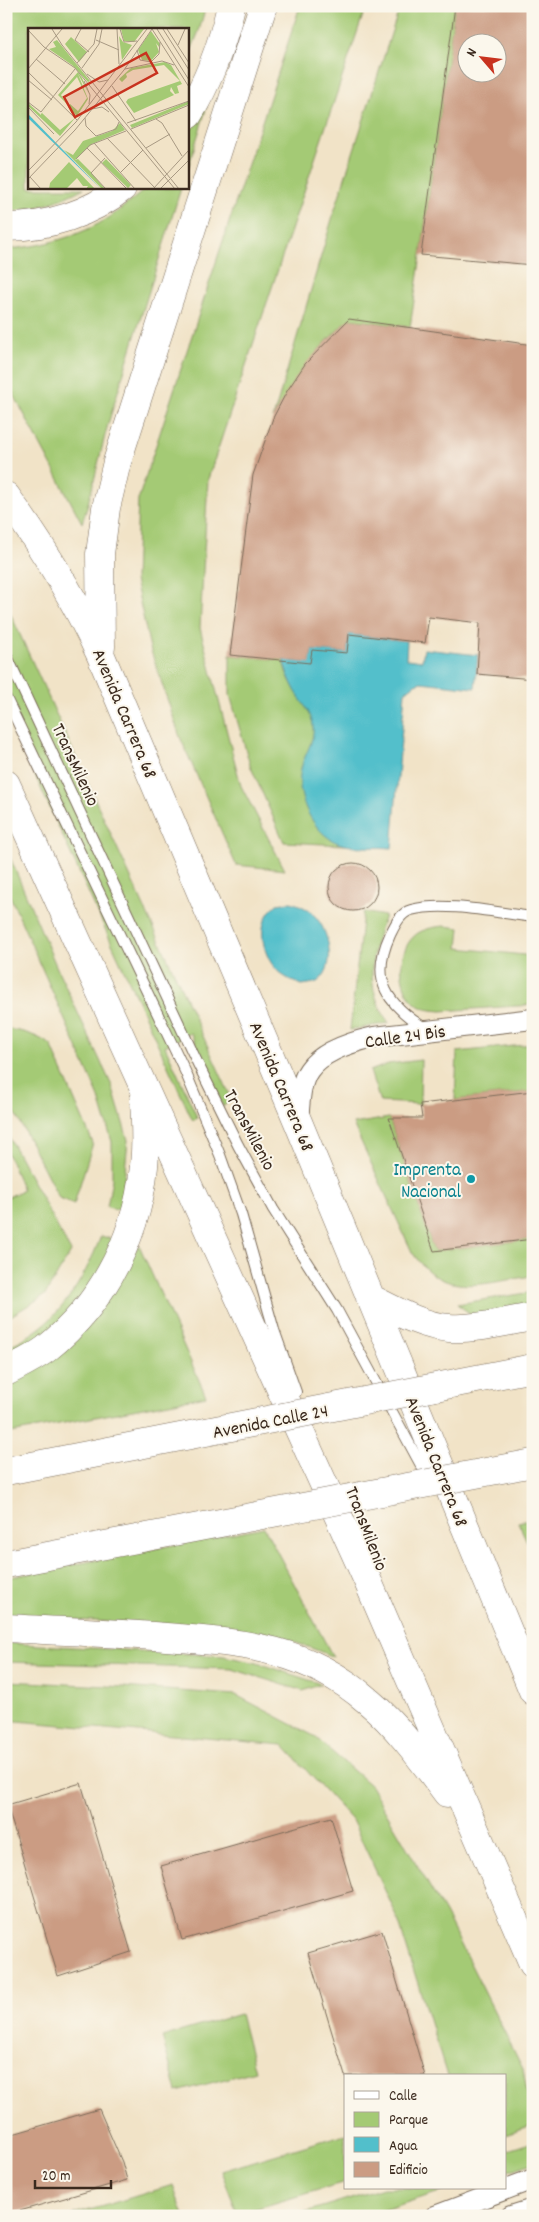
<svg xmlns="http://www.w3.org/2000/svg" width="539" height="2222" viewBox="0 0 539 2222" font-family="Dekko,sans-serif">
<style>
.green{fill:#a4ca74;stroke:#707a49}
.water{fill:#52bfcb;stroke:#467474}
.building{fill:#cb9c83;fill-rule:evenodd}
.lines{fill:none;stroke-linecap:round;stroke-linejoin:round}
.service-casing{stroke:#7b6b59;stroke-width:12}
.minor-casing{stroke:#7b6b59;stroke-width:22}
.primary-casing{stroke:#7b6b59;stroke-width:29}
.service{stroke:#fff;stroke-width:10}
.minor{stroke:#fff;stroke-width:20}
.primary{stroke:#fff;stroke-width:28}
.secondary-bridge-casing{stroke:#7b6b59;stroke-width:29;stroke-linecap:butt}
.secondary-bridge{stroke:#fff;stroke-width:28}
.culture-dot{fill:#0f9aa8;stroke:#fbf7ec;stroke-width:2}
.labels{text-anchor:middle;stroke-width:4;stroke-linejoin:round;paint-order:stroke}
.street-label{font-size:19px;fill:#3b2a1e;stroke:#fbf7ec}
.culture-label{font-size:19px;fill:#0d838f;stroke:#fbf7ec;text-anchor:end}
.inset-road{fill:none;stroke:#a89983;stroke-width:1}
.view{fill:#c8321e;fill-opacity:0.15;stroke:#c8321e;stroke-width:2.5}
.inset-edge{fill:none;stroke:#3b2a1e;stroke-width:2.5}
</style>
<rect width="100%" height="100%" fill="#fbf7ec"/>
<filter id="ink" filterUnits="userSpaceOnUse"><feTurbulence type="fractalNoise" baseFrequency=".02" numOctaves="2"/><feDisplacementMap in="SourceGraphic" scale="10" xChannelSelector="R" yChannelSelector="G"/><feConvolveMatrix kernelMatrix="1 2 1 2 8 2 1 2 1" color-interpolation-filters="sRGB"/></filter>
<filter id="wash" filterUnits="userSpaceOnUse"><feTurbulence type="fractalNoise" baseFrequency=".0096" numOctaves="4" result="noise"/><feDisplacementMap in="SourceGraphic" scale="20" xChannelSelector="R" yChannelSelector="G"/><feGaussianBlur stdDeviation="1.12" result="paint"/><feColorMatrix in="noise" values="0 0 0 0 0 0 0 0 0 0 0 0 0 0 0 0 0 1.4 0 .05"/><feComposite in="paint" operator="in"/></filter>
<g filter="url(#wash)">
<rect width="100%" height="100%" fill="#f1e3c7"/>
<path class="green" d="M6,6H206L199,31L188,58V29H29V188H84C61,200 33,212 6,211Z
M300,6H366L208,479L200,628L241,786L285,870L236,865L180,737L150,648L135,580L138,500Z
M400,6H455L421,255L410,327L349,319C314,352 296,375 273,418L335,209Z
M207,106L188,168V134Z
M147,188H181C157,266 132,345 108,424C99,457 93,490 82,523L6,380V249C41,247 81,236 110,217C123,208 135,197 147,188Z
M6,604L229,1093V1101L223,1107L191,1033L165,1046L197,1117L195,1120L192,1119L6,712Z
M230,655L283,660C285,668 287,676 291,682C298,698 315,713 314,731C313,744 306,757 301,768L327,836L344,845L284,842L250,765L230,695Z
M6,848L57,968L112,1086L128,1140L121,1210L107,1207L112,1179V1142L98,1095L6,887Z
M363,912L385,916C370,954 364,987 389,1023L350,1030Z
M445,926L460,928L458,948L533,956V1005L441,1011C432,1010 422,1010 415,1003C397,986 396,948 418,933C427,928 435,927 445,926Z
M6,1029C24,1031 36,1035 51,1045L93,1143L74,1204L59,1198L6,1095Z
M533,1044V1091L455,1100L457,1052Z
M421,1060L420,1104L380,1102L370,1071L388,1064Z
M389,1118L434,1251L533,1239V1276C484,1282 444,1301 412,1252L353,1124Z
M6,1132L71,1252L45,1295L6,1319V1198L23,1190L6,1150Z
M101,1236L116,1240L101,1273L58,1327L6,1363V1347C56,1328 83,1283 101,1236Z
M139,1245L206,1396L6,1434V1381L95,1309Z
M533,1292V1304L472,1315L457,1304Z
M533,1519V1554L518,1522Z
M264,1527L333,1657C270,1628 207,1626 139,1623C95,1621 51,1619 6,1617V1578Z
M6,1643L224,1656L257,1663L321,1684L303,1691L232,1669L6,1662Z
M6,1681L108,1686L236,1695L314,1736L371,1786L445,1913L523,2069L533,2125L505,2134V2076H447L396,1914L352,1820L283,1745L6,1720Z
M240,2014L255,2071L177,2092L162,2037Z
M345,2134V2182L238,2214L221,2171Z
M533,2142V2163L505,2172V2151Z
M173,2185L184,2216H70Z
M383,2188H452L365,2216H293Z"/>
<path class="water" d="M349,634L407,641L406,659L422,661L424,649L478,655L475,688L421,682L415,684L405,692L392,848C377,847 360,848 345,845C316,840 294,797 301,769C304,754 315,742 313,726C312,714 304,706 298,695C291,684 287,673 283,660L310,663L312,650L347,653Z
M291,902C300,905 307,908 314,915C329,930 338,968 317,982C313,984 306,984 302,985C292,981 281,976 275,968C264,955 258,931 267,916C269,911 274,907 277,904Z"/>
<g id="blocks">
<path class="building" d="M455,6H533V265L421,255ZM466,42H496V72H466Z
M349,319L533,345V679L477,674L480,623L429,617L425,643L349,634L347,653L312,650L310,663L230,655L253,475L273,418L287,391L305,364Z
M329 887a24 24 0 1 1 48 0a24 24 0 1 1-48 0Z
M533,1091V1239L434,1251L389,1118H422L420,1104Z
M81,1783L131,1952L58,1976L7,1805Z
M331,1817L353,1891L182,1940L161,1866Z
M382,1931L425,2076H345L308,1953Z
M99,2109L122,2162L127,2180L6,2215V2136Z"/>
</g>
</g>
<g filter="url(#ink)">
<use href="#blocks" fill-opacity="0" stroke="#7b6b59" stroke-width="1"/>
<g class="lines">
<g class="service-casing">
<path id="service" d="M6,654L198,1064L238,1145L273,1209L337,1310L429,1480
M6,698L185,1071L220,1155L241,1214L274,1330L296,1392
M426,1029C388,1005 369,981 390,935C395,925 400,913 411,910C444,901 498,913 533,917"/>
</g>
<g class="minor-casing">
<path id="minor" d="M298,1120C300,1105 299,1084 309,1070C322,1051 352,1042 374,1037L533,1019
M435,2216L533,2179
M511,2216L533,2209"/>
</g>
<g class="primary-casing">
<path id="primary" d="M188,115C209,81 222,45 231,6
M6,227C47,227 90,214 122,188
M6,496C43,547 75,599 101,656L298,1122L533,1691
M101,647L100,554L106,508L117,462L263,6
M6,784L366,1577L533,1964
M370,1298C394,1310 422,1326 449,1328C476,1330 506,1321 533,1317
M6,1372C19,1365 34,1358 46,1349C106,1301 141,1230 145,1153C146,1135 145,1117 144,1100
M6,1628C59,1631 113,1633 166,1637C244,1643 306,1647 368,1701C399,1727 423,1761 447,1793"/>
</g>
<use href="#service" class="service"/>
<use href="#minor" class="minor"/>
<use href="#primary" class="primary"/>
<g class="secondary-bridge-casing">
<path id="secondary-bridge" d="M6,1471L533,1368
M6,1564L533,1463"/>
</g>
<use href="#secondary-bridge" class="secondary-bridge"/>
</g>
</g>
<circle class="culture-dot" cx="471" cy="1179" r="5"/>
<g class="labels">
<g class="street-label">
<text transform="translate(126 713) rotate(67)" y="7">Avenida Carrera 68</text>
<text transform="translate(77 764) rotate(65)" y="7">TransMilenio</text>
<text transform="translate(405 1035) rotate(-8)" y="7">Calle 24 Bis</text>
<text transform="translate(283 1086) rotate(67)" y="7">Avenida Carrera 68</text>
<text transform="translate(251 1129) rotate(62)" y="7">TransMilenio</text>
<text transform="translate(270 1420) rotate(-11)" y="7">Avenida Calle 24</text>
<text transform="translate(438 1461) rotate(68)" y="7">Avenida Carrera 68</text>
<text transform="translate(368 1528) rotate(69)" y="7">TransMilenio</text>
</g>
<g class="culture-label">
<text x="461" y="1175">Imprenta<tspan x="461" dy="22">Nacional</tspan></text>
</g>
</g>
<g transform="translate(28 28)">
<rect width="161" height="161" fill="#f1e3c7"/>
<path d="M93,1H116L106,14L96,13ZM123,3L132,16L131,19L128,15L131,24L123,33L114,32L110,22ZM91,8L95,14L104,17L94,32ZM43,9L59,24L51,34L37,16ZM29,12L62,53L60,54L44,37L21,21L28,19L25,14ZM137,34L143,37L154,56L149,58L151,65L147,66L143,59L142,63L146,67L106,85L98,74L100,71L152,53L136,37L105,42L98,46L99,49L94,54L91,51L103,40ZM50,44L54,50L61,66L50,46L60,71L49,88L40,79L42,76L50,83L59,70L49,49L33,67L39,76L30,67ZM27,70L14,85L32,102L47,90L32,108L0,78V75L13,87V86ZM161,73V76L104,100L102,97ZM92,95L97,102L64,116L47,132L50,131L62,143L77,161H74L36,122L45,127L55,113L84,103ZM78,131L103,157L100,160L74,135ZM41,134L67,161H58L60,158H55L49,150L38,161H21L22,155Z" fill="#a4ca74"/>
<path d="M0,86L73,161L0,90Z" fill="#52bfcb"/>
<path class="inset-road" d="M24,1L34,17L151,161M53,1L47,12L61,24M89,1L91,36M92,1L96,14L109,13M124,1L161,59M129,1L161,52M135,1L161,42M139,1L161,35M0,2L16,19L47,40L147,161M68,12L91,22M150,17L157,1M109,22L112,32L123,34L131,26L132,14M8,31L37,56M49,35L66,16L69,1M54,40L71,16L74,1M0,41L34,1M97,41L134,33L146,37M0,44L49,92M59,46L71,54L80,52M0,52L24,72M56,53L62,67L61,76M84,58L108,93M0,74L13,84L47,41M0,79L26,106M64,81L74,79L81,84M57,90L58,98L68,108L88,101L91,94M128,91L134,95L154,128M99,95L161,73M103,101L161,77M79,110L128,161M66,115L107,161M59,120L99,161M118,120L142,106M77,130L63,145L78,161M48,131L62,117L98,103M0,143L48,94L119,1M92,145L115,122M2,149L13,161M0,151L47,102L96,42L124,1M125,161L161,122M132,161L161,132"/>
<path class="view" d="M118,25L129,45L47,89L36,69Z"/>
<rect width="161" height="161" class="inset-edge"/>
</g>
<rect width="539" height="2222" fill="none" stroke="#fbf7ec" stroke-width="25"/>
<rect x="344" y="2074" width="162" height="115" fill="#fbf7ec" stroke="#aea59a"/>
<rect x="354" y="2091" width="25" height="8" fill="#ffffff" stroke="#aea59a"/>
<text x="389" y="2100" font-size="15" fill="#3b2a1e">Calle</text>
<rect x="354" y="2112" width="25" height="15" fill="#a4ca74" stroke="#aea59a"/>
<text x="389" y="2124" font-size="15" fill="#3b2a1e">Parque</text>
<rect x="354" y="2137" width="25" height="15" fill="#52bfcb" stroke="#aea59a"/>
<text x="389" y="2150" font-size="15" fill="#3b2a1e">Agua</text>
<rect x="354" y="2162" width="25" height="15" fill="#cb9c83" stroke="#aea59a"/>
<text x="389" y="2174" font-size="15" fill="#3b2a1e">Edificio</text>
<g transform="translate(482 58) rotate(298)"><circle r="24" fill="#fbf7ec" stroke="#aea59a"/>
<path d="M0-4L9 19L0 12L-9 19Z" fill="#c8321e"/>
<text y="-8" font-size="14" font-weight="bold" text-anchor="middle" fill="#3b2a1e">N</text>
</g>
<path d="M35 2180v8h76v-8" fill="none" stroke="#3b2a1e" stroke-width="2.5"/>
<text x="42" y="2180" font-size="15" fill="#3b2a1e" stroke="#fbf7ec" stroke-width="4" paint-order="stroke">20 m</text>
</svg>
